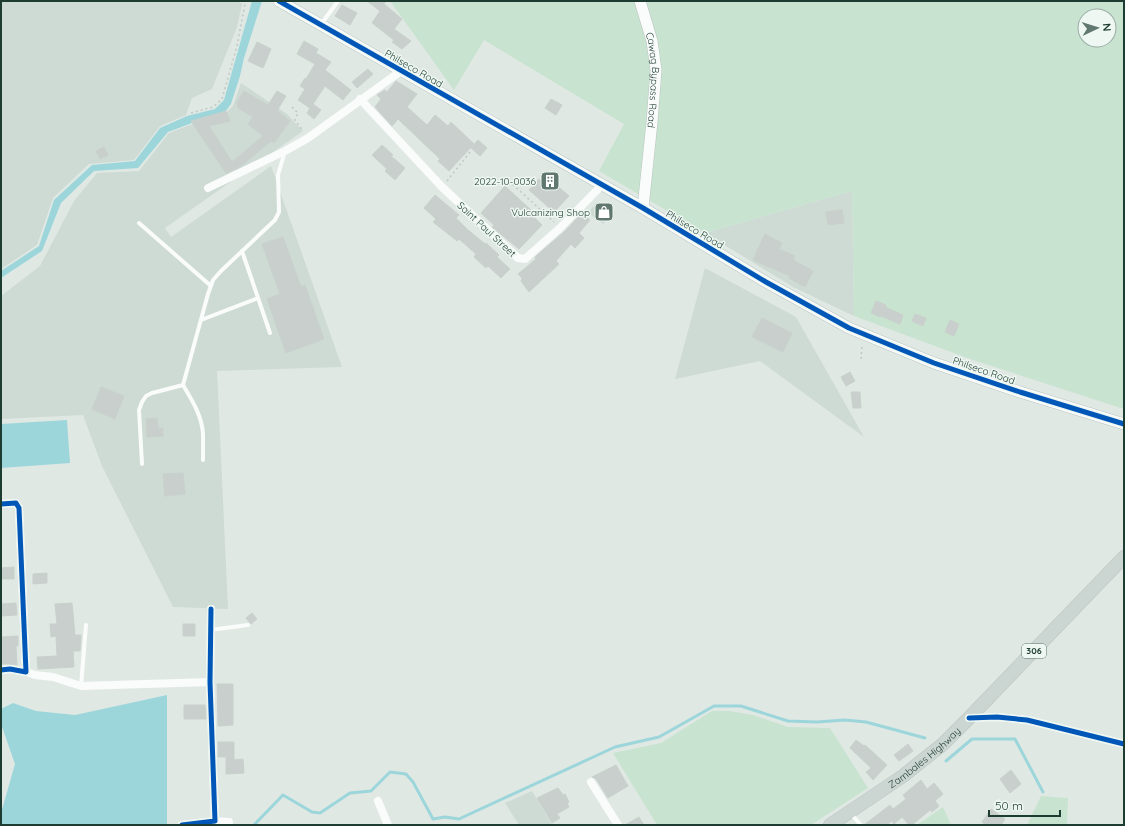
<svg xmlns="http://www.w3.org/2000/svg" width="1125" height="826" viewBox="0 0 1125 826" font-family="Quicksand,sans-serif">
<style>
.built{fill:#cedad4}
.green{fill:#c8e3cf;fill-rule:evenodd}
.water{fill:#9cd6db}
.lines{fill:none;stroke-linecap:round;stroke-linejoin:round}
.stream{stroke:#9cd6db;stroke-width:3}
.building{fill:#c8cfcc;stroke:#c9d1cd}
.secondary-casing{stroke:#bac5c0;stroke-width:12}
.primary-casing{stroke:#bac5c1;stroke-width:14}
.path{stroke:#bec8c5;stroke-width:1.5;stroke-dasharray:2 3;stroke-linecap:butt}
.lane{stroke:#fafcfb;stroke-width:4}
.street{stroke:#fafcfb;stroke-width:8}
.secondary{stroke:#fafcfb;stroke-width:11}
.primary{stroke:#cbd5d1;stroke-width:13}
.cycleway-casing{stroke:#eef7f2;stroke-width:8}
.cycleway{stroke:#0057b8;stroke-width:5}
.labels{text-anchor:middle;stroke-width:3;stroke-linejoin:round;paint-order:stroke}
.shield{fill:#eef7f2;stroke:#5c746c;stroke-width:1}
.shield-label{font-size:9px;font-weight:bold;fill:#1d3c32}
.street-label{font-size:10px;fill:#1d3c32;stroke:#eef7f2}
.poi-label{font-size:10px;fill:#1d3c32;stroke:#eef7f2;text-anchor:end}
</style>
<rect width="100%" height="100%" fill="#e0e8e4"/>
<path class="built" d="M1,1H237L242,4L237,27L212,89L192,98L186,115L160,126L134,160L89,164L53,198L37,245L1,269Z
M241,83L287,114L303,131L165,228L171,237L271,166L342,367L217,371L228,609L173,607L102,466L83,415L1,419V296L40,266L74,201L97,173L139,171L169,133L190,125L224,115L233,106Z
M852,191L854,316L793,287L705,233Z
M597,202L614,213L603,224L588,213Z
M705,268L796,317L864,437L760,361L675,379Z
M532,791L552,825H519L505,803Z"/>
<path class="green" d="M390,1H1124V409L970,359L854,316L852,191L705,233L599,171L624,124L484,40L454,90ZM1085,16H1109V40H1085Z
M712,711H729L753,715L788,727L830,728L868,788L811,825H657L613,753L661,743Z
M1041,796L1068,798L1067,825H1027Z
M943,807L951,825H917Z"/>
<path class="water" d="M252,1H262L244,58L240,76L231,104L222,116L192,123L168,132L138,168L94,171L61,203L42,251L1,278V271L39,246L54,200L92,165L135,161L160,128L187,116L215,109L224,100Z
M67,420L70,463L1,468V424Z
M167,695V825H1V813L15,764L1,724V709L13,703L36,711L75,715Z"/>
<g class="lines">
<path class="stream" d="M946,761L972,739H1015L1043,792
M254,825L283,795L312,812L320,813L350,793L371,791L390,772L406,774L413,782L433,819L445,817L459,819L615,747L659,737L714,706H741L788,721L817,722L845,720L866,722L925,738"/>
</g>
<path class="building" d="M367,1H386L384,4L402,19L394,29L411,41L402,49L392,42L394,40L372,23L380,11Z
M342,5L357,13L350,25L335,16Z
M304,41L318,49L316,53L331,62L325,70L351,90L343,100L325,86L313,104L321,110L314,119L307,113L310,108L298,100L305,89L300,86L305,78L306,79L315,64L297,54Z
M257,42L271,49L263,68L248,61Z
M368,69L373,74L357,88L352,82Z
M396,81L417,94L407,107L427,125L435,115L448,126L451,122L474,144L449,171L438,161L440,159L398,119L392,126L375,107L381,99L377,95L385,90L387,92Z
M244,91L268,105L277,91L286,96L277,111L290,121L274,143L271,141L240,167L226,173L191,121L226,111L230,121L209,126L232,162L263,136L248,124L253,117L238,108L237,102Z
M551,99L562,105L556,115L545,108Z
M478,140L487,148L480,156L471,148Z
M382,145L393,155L391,156L405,168L395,180L385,171L387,169L372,155Z
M104,147L108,155L100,159L96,151Z
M547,174L557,182L555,184L569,196L554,212L529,190L539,179L541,181Z
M505,186L531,210L529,212L542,225L519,249L492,227L494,225L481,213Z
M435,195L459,215L456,218L467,229L485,244L486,243L499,255L497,257L510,269L501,278L488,266L486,268L474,257L476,254L459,239L457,241L433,222L436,219L424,208Z
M601,208L610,214L605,220L597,214Z
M842,210L844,223L828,225L826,212Z
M582,213L590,220L579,233L584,238L575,248L571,244L556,261L559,264L529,292L521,281L522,278L518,274L536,259L535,258L536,256L564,232Z
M765,234L782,243L779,249L795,256L793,260L813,271L805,287L789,278L790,276L753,260Z
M283,237L301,287L305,285L324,339L286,353L267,299L280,294L262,244Z
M876,301L886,305L885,307L903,315L900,324L881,316L880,317L871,313Z
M915,314L926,318L923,326L912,321Z
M762,318L792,333L783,352L752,337Z
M950,320L959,324L954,336L945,332Z
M850,372L855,381L846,386L841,377Z
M101,387L124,396L115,419L92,409Z
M851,392H860L861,408H853Z
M157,418L158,428H163V436L147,437L146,419Z
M183,473L185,494L165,496L163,474Z
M14,567V579H2L1,568Z
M47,573V583L33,584V574Z
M16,603L17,615L1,616V604Z
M72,603L75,635H81V638L80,651H73L74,667L38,669L37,657L57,656L56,636L51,637L50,624H57L55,604Z
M252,613L257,619L251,624L246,618Z
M183,624H195V636H183Z
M18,636V646H16L17,665L10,664H2V637Z
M217,684H233V725L218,726Z
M184,705H205L206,719H184Z
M856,740L864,746L865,745L887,765L873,780L866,772L871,768L850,748Z
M218,742H234V760L243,759L244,773L226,774V757H218Z
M908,744L913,751L899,761L894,755Z
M616,765L628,786L608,798L596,779L592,777Z
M1011,770L1021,784L1010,793L1000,779Z
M921,780L927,789L934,783L943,794L935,801L939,806L932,812L930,810L912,825H909L902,817L894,824L892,821L886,825H864L890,805L893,809L906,799L903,795Z
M558,788L563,795L565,794L569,802L567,803L569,807L557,814L560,818L552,823L537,798Z
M991,809L1005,819L1001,825H986L982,822Z
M639,817L644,825H625Z"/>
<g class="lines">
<g class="secondary-casing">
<g id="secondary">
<path d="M279,1L643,208L766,282L849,328L934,363L1020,392L1124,424"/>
<path id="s1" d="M640,1L652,41L656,70L652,122L643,208"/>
</g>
</g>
<g class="primary-casing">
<g id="primary">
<path id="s2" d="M830,825L903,776L943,744L969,718L1124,557"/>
</g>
</g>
<path class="path" d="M292,107L298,113L295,120L303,131
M191,113L213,107L222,99L237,46L245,4L243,1
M447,181L470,152
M509,181L554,222
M861,359L862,345"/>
<path class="lane" d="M322,23L338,1
M139,223L211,286
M242,251L270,333
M201,320L258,298
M183,385C192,400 202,416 203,434C203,443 203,451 203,460
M142,464L139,410L142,402L146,396L152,393L183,385L208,294L213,280L221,271L275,220L279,212L278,175L285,151
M210,630L248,625
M81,686L86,625
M851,814L861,825"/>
<path class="street" d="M360,99L442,187L518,258L525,259L560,228L602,185
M208,188L285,151L308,138L401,71
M1,504L16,503L19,508L26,672L10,669L1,670
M26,672L35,675L53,677L81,686L210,682
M969,718L997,717L1027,720L1124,744
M591,782L618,825
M378,801L388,825
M215,821L229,822
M182,825L215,821L210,682L211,609"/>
<use href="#secondary" class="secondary"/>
<use href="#primary" class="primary"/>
<g class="cycleway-casing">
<path id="cycleway" d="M279,1L643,208L766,282L849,328L934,363L1020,392L1124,424
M1,504L16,503L19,508L26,672L10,669L1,670
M969,718L997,717L1027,720L1124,744
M182,825L215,821L210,682L211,609"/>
</g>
<use href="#cycleway" class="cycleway"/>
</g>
<defs>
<g id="building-square" transform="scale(1)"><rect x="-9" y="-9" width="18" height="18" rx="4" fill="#617870" stroke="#eef7f2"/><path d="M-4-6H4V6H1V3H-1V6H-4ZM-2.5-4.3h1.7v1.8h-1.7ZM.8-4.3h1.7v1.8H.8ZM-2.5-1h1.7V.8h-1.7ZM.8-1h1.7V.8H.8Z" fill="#fff"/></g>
<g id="shop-square" transform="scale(1)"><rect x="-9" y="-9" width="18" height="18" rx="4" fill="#617870" stroke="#eef7f2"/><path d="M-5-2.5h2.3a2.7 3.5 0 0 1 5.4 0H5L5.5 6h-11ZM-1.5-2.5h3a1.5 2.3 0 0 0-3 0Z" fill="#fff"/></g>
</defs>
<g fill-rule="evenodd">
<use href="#building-square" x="550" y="181"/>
<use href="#shop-square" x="604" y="212"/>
</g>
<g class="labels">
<rect class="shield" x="1022" y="644" width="24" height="14" rx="3"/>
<g class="shield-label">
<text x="1034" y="654">306</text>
</g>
<g class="street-label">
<text transform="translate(414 68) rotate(30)" y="4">Philseco Road</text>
<text dy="4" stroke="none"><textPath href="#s1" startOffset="81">Cawag Bypass Road</textPath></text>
<text transform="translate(487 229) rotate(43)" y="4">Saint Paul Street</text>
<text transform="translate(695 229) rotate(31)" y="4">Philseco Road</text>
<text transform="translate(984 370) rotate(19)" y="4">Philseco Road</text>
<text dy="4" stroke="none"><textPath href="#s2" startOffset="116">Zambales Highway</textPath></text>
</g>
<g class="poi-label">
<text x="536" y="185">2022-10-0036</text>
<text x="590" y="216">Vulcanizing Shop</text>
</g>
</g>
<rect width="1125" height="826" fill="none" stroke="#1d3c32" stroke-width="4"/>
<g transform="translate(1097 28) rotate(86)"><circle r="19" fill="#eef7f2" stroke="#9aaca5"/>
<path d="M0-3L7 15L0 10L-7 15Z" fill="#617870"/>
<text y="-6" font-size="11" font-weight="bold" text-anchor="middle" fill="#1d3c32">N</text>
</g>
<path d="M989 810v6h71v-6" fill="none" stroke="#1d3c32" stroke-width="2"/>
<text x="995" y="810" font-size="12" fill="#1d3c32" stroke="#eef7f2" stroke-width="3" paint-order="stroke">50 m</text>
</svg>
